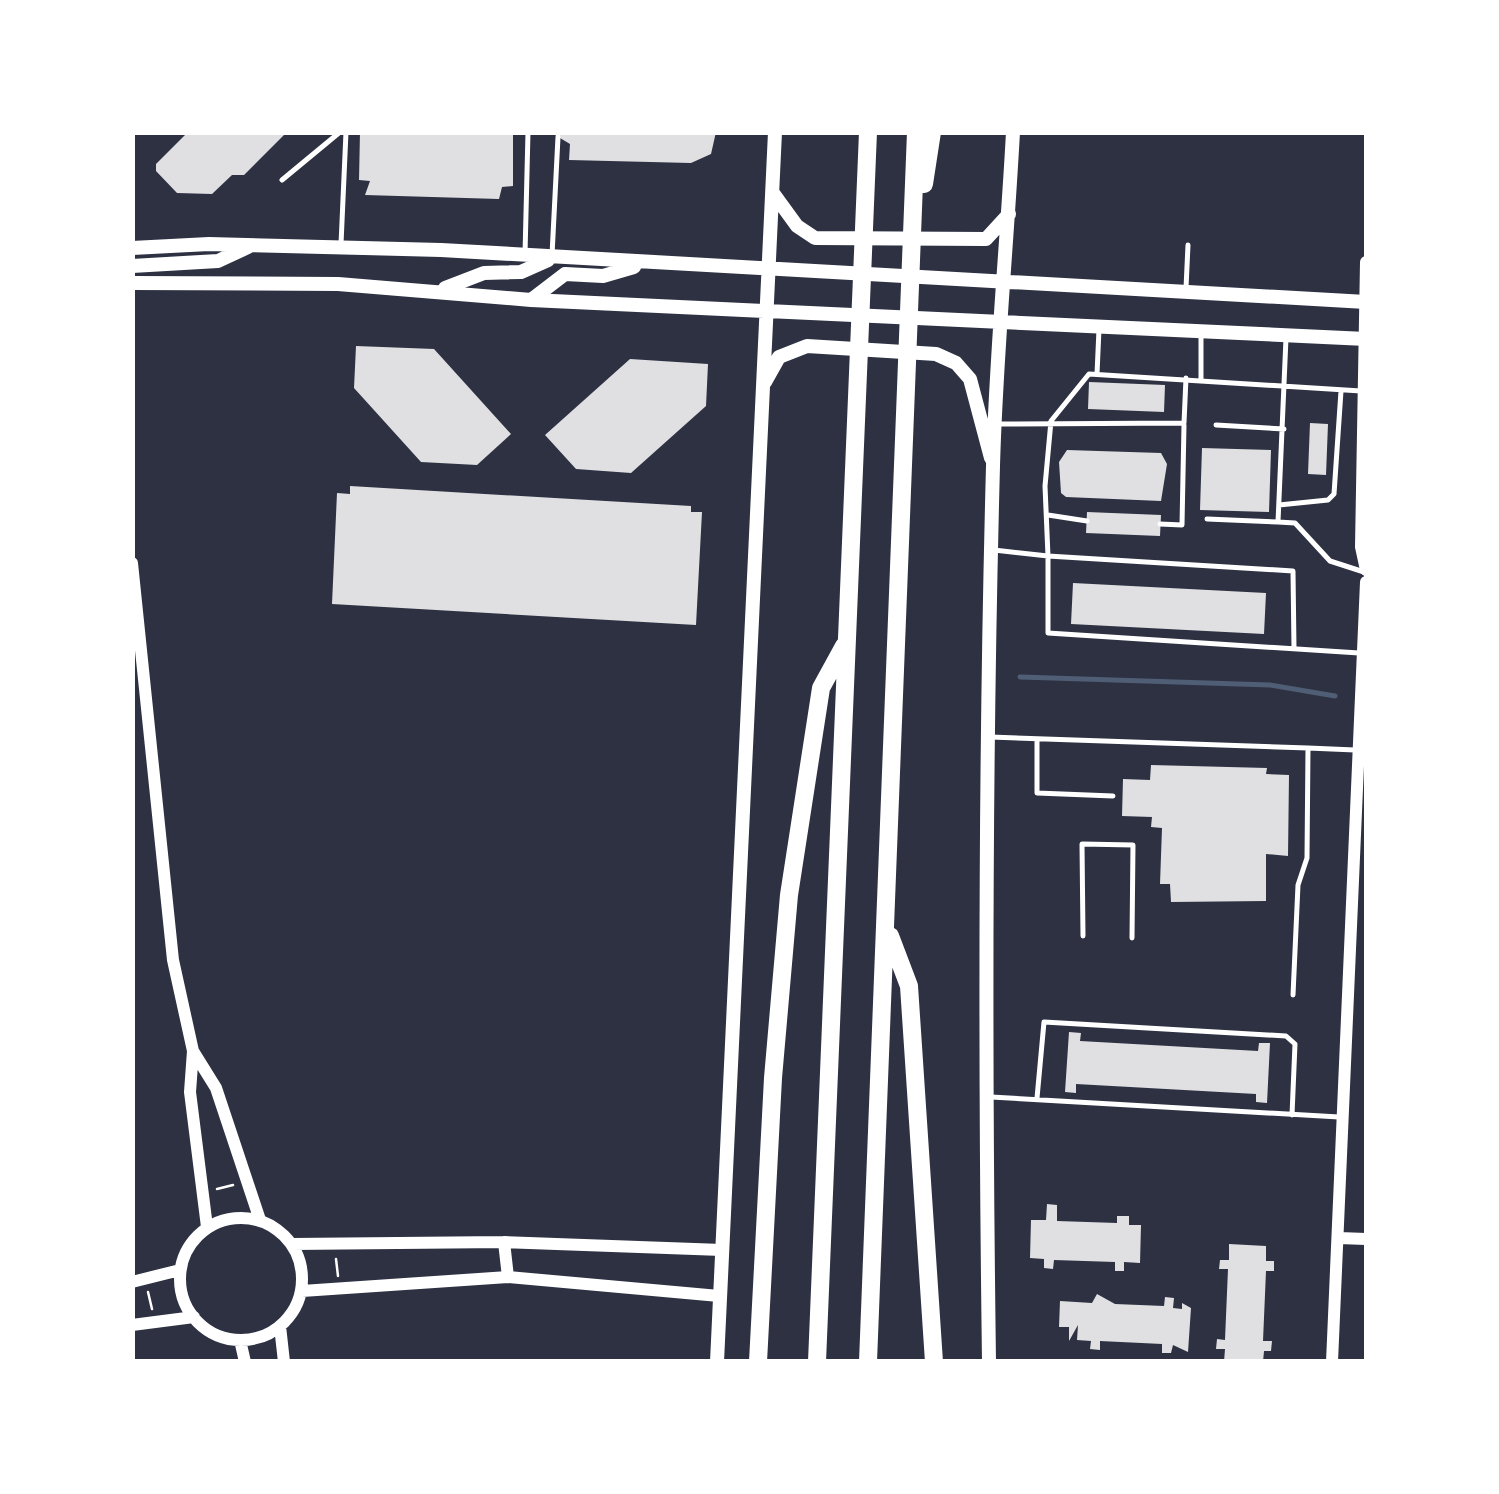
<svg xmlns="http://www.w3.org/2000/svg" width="1499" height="1494" viewBox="0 0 1499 1494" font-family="'Space Grotesk',sans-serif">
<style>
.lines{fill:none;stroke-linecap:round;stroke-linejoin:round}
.stream{stroke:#4f5d75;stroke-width:5}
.building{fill:#e0e0e3}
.path{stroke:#fff;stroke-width:2.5}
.service{stroke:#fff;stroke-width:5}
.tertiary{stroke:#fff;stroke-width:12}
.secondary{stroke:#fff;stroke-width:14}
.motorway{stroke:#fff;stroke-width:18}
</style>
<rect width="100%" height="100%" fill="#2d3142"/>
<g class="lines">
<path class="stream" d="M1020,677L1270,685L1335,696"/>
</g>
<path class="building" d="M188,132H287L244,175H232L212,194L177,193L156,171V164Z
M360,132H513V186L502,187L499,199L365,195L370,181L359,180Z
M550,132H716L711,154L691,163L569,160L570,144Z
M356,346L434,349L511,434L477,465L421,462L354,388Z
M630,359L708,364L706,406L631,473L576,469L545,435Z
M1089,382L1165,385L1164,412L1088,409Z
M1310,423L1328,424L1326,475L1308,474Z
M1202,448L1271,450L1269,512L1200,510Z
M1067,450L1161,453L1167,464L1161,501L1066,497L1061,493L1059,462Z
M350,486L691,506V512H702L696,625L332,604L337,493L350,494Z
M1087,512L1161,515L1160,536L1086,533Z
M1073,583L1266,593L1264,634L1071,624Z
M1151,765L1267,768L1266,774L1289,775L1288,856L1266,854V901L1171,902L1170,884H1160L1162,828L1151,827L1152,817L1122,816L1123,779L1150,780Z
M1069,1032L1081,1033L1080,1041L1258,1051L1259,1043H1270L1267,1103L1256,1102V1094L1076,1084V1093L1065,1092Z
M1047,1204L1057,1205V1221L1117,1223V1216H1129V1225H1141L1140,1263L1124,1262V1271H1115V1262L1054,1260L1053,1269L1044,1268V1259L1030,1258L1031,1220H1046Z
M1229,1244L1266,1246V1261H1274V1271H1266L1263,1341H1272L1271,1351H1264L1263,1362H1224L1225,1349H1216L1217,1339L1225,1340L1228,1269H1219L1220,1260H1229Z
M1097,1294L1115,1304L1164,1306L1165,1297L1174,1298L1173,1308L1182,1309V1303L1191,1308L1188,1352L1173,1345L1171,1353H1162V1344L1100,1341V1350L1090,1349L1091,1341L1077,1340L1078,1325L1069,1341V1327H1059L1060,1301L1092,1303Z"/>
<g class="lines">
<path class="path" d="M217,1189L233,1185
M336,1259L338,1276
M148,1292L152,1309"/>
<path class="service" d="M282,180L340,132
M341,244L346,132
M525,254L528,132
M552,255L558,137
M1186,288L1188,245
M1286,338L1278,522L1295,523L1330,561L1364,572
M1097,374L1099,329
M1201,379V332
M998,424L1184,423L1186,378
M1216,425L1284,429
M1279,505L1328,500L1334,494L1341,391
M1048,515L1087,521
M1207,519L1278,522
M1160,524L1182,525L1184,425
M994,550L1048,556V633L1359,653
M1294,649L1293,571L1048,556L1045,486L1051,421L1089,374L1361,391
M990,737L1308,748L1307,858L1298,885L1293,995
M1037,739V793L1113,796
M1308,748L1355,750
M1083,936L1082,844L1133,845L1132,938
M991,1097L1339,1117
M1037,1098L1044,1022L1286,1036L1295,1044L1292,1115"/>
<path class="tertiary" d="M1366,262L1361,547L1366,570
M132,563L173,960L193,1051L190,1092L207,1227
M193,1051L216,1088L260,1220
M180 1279a61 61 0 1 1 122 0a61 61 0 1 1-122 0Z
M1339,1238L1366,1239
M504,1242L508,1277
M292,1244L504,1242L722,1250
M132,1282L180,1270
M302,1291L508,1277L719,1296
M132,1325L194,1317
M280,1326L284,1362
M240,1340L245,1362
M1332,1362L1366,582"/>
<path class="secondary" d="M773,193L797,226L815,238L986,239L1009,214
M132,248L209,244L441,250L1366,302
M132,266L218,261L248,247
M132,283L338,284L531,300L1366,339
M445,288L484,273L521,272L548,260
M531,300L565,274L603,276L634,267
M765,382L779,357L807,346L936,354L956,363L970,379L991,458
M717,1362L775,132
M989,1362C985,1063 985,765 993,466C996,355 1007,244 1013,132"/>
<path class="motorway" d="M924,184L932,132
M890,936L909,986L934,1362
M758,1362L773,1078L789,895L821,688L844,646
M817,1362L868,132
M868,1362L916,132"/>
</g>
<rect width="1499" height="1494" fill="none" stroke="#ffffff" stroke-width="270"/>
</svg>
